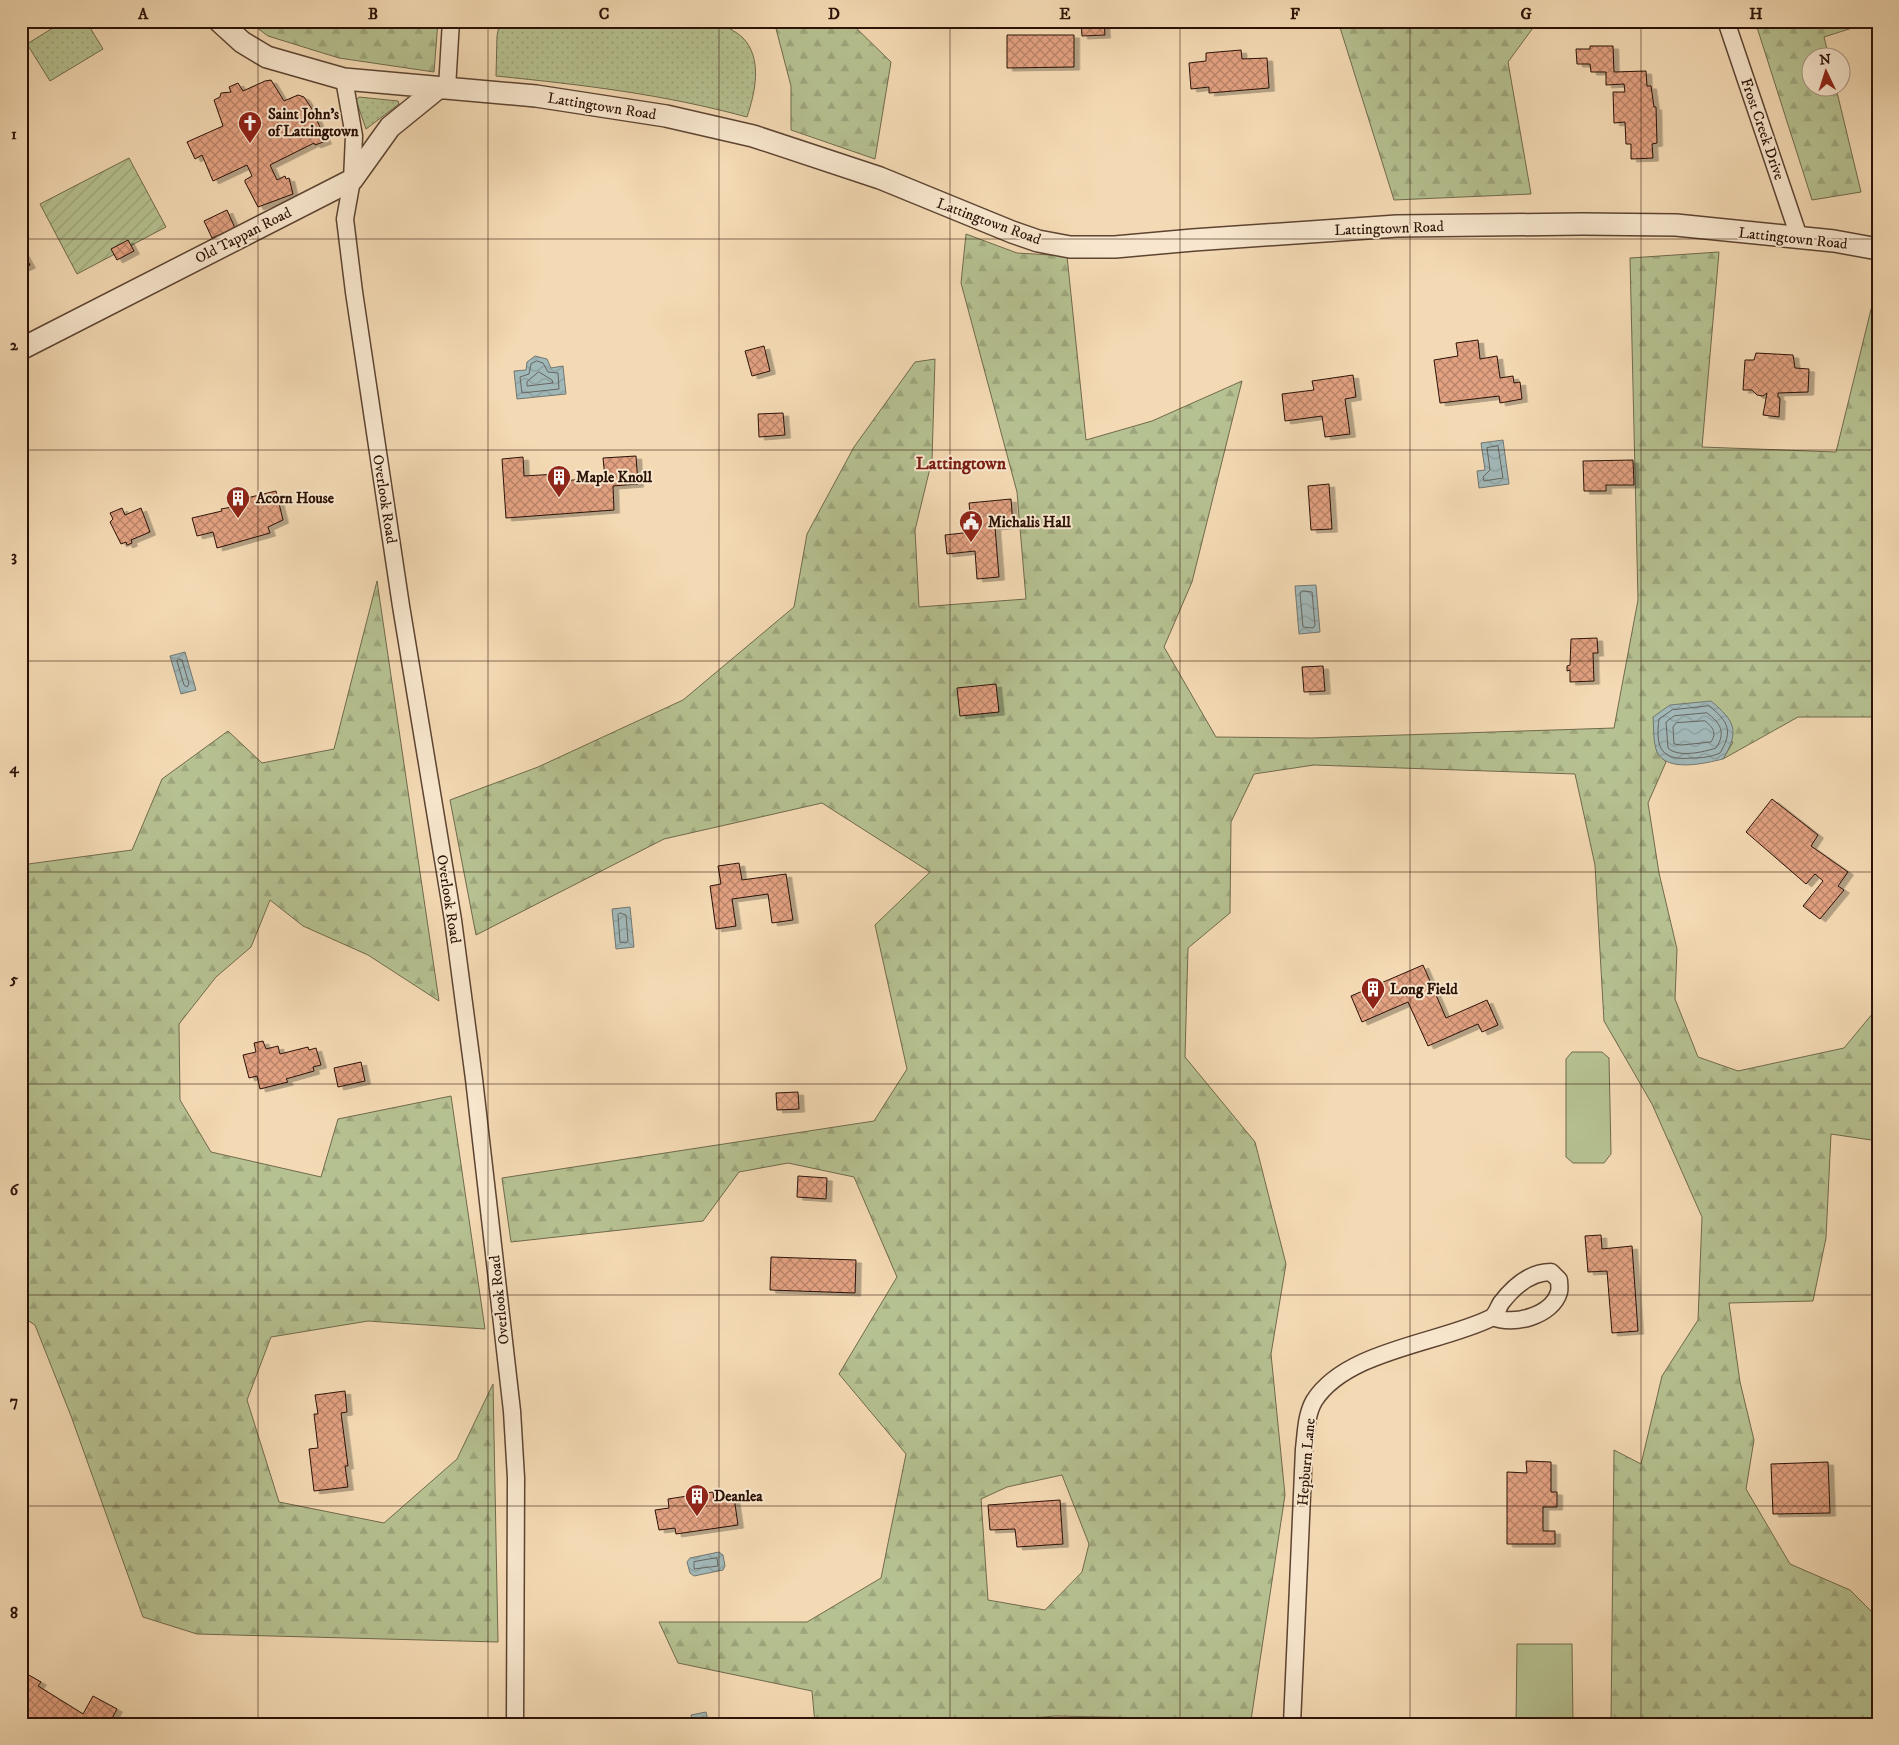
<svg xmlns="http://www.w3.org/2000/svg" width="1899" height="1745" viewBox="0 0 1899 1745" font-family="'IM FELL DW Pica',serif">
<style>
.grass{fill:url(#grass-dots);stroke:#706a4c}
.forest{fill:url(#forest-firs);stroke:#706a4c;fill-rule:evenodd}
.garden{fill:url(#garden-furrows);stroke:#706a4c}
.pitch{fill:#b6c191;stroke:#706a4c}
.water{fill:url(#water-waves);stroke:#727671}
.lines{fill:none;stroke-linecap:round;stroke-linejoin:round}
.shore{stroke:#666560;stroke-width:1}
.building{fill:url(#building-cross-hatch);stroke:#2b1207;filter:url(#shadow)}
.minor-casing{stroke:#5d4432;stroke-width:19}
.tertiary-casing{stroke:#5d4432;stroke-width:24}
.minor{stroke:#f8e7ce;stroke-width:16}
.tertiary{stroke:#f8e7ce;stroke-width:21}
.grid{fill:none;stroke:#2b1207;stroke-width:1;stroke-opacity:0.55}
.labels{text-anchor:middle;stroke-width:4;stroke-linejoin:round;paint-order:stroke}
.street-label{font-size:15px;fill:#2b1207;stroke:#f8e7ce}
.poi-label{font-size:15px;font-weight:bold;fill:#2b1207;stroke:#f8e7ce;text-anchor:start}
.quarter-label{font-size:18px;font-weight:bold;fill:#7a1f14;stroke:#f8e7ce}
.neatline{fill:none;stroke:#2b1207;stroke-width:2}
.grid-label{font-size:16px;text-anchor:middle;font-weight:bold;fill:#2b1207}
</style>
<defs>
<pattern id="grass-dots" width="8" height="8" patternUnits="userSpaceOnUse" patternTransform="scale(1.25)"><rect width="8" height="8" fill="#b6c191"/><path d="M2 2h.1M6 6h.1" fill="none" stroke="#9da57c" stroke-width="1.8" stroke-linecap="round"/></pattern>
<pattern id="forest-firs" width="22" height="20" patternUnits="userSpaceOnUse" patternTransform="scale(1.25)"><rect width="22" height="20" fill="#b6c191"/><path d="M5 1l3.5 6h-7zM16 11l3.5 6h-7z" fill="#9da57c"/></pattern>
<pattern id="garden-furrows" width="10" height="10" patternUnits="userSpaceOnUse" patternTransform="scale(1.25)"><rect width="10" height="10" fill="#b6c191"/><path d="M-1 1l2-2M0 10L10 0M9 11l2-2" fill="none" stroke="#9da57c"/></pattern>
<pattern id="water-waves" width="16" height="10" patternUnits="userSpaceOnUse" patternTransform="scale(1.25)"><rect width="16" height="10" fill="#a1b8b8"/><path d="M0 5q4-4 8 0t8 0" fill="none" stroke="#8b9d9d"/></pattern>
<pattern id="building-cross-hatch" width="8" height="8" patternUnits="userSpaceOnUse" patternTransform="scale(1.25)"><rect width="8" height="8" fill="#e2a181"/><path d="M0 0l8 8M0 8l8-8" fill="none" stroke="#b78268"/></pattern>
<filter id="shadow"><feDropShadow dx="5.5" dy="3" stdDeviation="0" flood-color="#0004"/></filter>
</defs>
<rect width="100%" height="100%" fill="#f4dab4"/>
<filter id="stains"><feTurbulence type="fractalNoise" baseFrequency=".004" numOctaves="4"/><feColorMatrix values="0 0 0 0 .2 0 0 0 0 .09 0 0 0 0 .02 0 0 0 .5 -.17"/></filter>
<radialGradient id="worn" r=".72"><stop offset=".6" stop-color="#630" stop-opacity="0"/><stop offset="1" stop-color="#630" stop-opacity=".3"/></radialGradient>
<path class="grass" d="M64,21H86L103,49L50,81L27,44Z
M500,21H716C724,26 736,31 743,38C763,59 755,93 747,117C662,94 584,85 496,76L497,36Z
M359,97L398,101L399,104L366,129L356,100Z"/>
<path class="forest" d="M248,21H438L434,72L339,58L268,36Z
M774,21H849L891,62L875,159L791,130V86Z
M1338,21H1538L1508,62L1531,194L1394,200Z
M1755,21H1874L1824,37L1829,57L1812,58V88H1836L1861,192L1812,200Z
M966,234L1017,253L1067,256L1086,440L1152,421L1242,381L1192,582L1164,647L1216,737L1311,738L1614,728L1638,600L1630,258L1719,252L1702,447L1836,452L1878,281V717H1798L1723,759L1733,742L1658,754L1666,762L1648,803L1659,873L1677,949L1675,999L1698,1057L1738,1071L1844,1048L1878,1007V1141L1831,1134L1826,1238L1813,1301L1729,1303L1740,1382L1754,1440L1746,1489L1790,1564L1850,1590L1878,1618V1724H1611L1614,1450L1641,1464L1662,1376L1698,1320L1702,1217L1652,1104L1604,1021L1595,865L1575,774L1314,765L1254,774L1231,822L1230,913L1188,948L1185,1057L1255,1142L1286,1264L1271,1354L1285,1495L1251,1720L1055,1716L965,1724H815L812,1691L678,1663L659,1622H807L881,1578L906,1454L839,1374L897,1277L854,1177L788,1163L739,1172L703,1221L511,1242L502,1178L874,1121L907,1069L875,925L930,872L822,803L664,839L476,935L450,800L538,767L683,700L794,607L807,534L854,447L915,362L935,359L932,460L915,530L919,607L1026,599L1017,492L961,283ZM1062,1475L1089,1544L1082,1572L1045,1610L988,1600L981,1499L1007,1487Z
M377,581L439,1001L368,955L303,926L270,900L251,947L216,977L179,1024L180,1100L211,1152L321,1177L338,1119L451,1096L485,1329L368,1321L271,1337L247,1400L279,1502L384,1523L457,1459L493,1384L498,1642L197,1634L143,1617L71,1416L35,1325L21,1316V865L132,850L162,779L228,731L262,763L334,749Z"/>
<path class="garden" d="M129,158L166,227L77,274L40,204Z"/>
<path class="pitch" d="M1572,1052H1602L1609,1058L1611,1154L1604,1163H1573L1566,1157V1059Z
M1517,1644H1572L1573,1724H1516Z"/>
<path class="water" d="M535,356L547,359L551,368L563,366L566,394L517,399L514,371L526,370L527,362Z
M1503,440L1509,484L1479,488L1477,471L1485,470L1481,443Z
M1316,585L1320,632L1299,634L1295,586Z
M185,652L196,690L181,694L170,656Z
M1711,701C1735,721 1740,731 1723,759C1706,763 1667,773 1657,752C1653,742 1654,729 1653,717L1670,705Z
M630,907L634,947L616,949L612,909Z
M719,1552L723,1555L725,1566L723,1570L694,1576L690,1573L687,1562L690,1558Z
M706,1712L709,1724H693L691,1715Z"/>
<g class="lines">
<path class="shore" d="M537,361L543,363L548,372L558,373L559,389L522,393L520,377L529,374L531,364Z
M539,372L552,380L553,383L527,386V382Z
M1498,446L1503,478L1484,481L1483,477L1490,470L1487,448Z
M1303,591L1312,592L1315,625L1313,628L1303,627L1300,593Z
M179,659L182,660L189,684L187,687L184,685L177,661Z
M1709,706C1729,721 1733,732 1720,753C1711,757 1702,758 1692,758C1662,761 1655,749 1659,719L1672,710Z
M1707,713C1721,723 1726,733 1716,748C1704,752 1678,758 1668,748L1666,722L1674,716Z
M1705,721C1713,727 1717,733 1711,742L1682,745L1674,744L1673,727L1676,723Z
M620,913L626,915L628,941L626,943L620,942L618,915Z
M717,1558L718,1566L694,1569V1562Z"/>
</g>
<path class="building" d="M1081,21H1104L1105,35L1082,36Z
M1007,35H1074V67L1007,68Z
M1590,46H1613L1614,72L1646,71L1647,86H1651L1654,107H1656L1657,143L1652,144L1653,158L1631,159V144H1626L1625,122L1614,123L1613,92H1625L1624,84L1606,85V72H1591L1590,64H1577L1576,49H1590Z
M1241,50L1242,59L1267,58L1269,88L1209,93V87L1191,89L1189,63L1206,61V53Z
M271,80L284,101L298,95L304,97L312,109L326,141L315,145L314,143L270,165L277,180L285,176L286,179L289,178L293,194L258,207L245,182V180L252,176L247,165L213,181L202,155L195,159L187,142L223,126L214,100L220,97L221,93L231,92L229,87L238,83L243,91L265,81Z
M227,210L235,228L212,238L204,221Z
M128,240L134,251L117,260L111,249Z
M21,249L30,265L21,269Z
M1478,340L1480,359L1497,356L1500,378L1513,376L1514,383L1520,382L1522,399L1500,403L1499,396L1440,403L1434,360L1458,356L1456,343Z
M764,346L770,371L752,376L745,351Z
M1756,353L1793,355L1795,368L1809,369L1808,392L1778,393V397L1780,398L1779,417L1763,415L1767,393L1763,396L1757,395L1752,390H1743L1745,360H1754Z
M1353,375L1356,397L1345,399L1350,434L1325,437L1322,416L1285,421L1282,394L1314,390L1312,381Z
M783,413L785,435L759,437L758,414Z
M636,456L638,484L613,486L614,510L506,518L502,459L523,457L524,476L557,474L558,481L605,478L603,458Z
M1633,460L1634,485H1606V491H1584L1583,461Z
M1329,484L1332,529L1311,530L1308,486Z
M276,491L283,520L268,527L270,533L217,548L213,532L197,536L192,518L222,511L221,509L232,507L230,502Z
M1011,499L1013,525L995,527L999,577L977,579L975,551L947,554L945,535L972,532L969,503Z
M122,508L125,515L141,508L150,532L131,540L132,543L127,545L126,542L121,544L110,522L113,519L110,513Z
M1597,638L1598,653H1593L1594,681L1570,682V670L1567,671V666L1570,665L1571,639Z
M1323,666L1325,691L1304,692L1302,667Z
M996,684L999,712L960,716L957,688Z
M1772,799L1818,835L1811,846L1848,872L1838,886L1844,890L1820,919L1803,906L1823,881L1815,874L1806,884L1746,832Z
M739,863L742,880L786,874L793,920L772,923L768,894L732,899L736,926L716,929L710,886L721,884L718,866Z
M1423,965L1446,1018L1487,1000L1498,1025L1482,1032L1478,1024L1428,1046L1408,1002L1362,1022L1351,996Z
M263,1041L266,1049L278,1046L280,1054L308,1047L309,1050L316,1048L321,1065L313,1067L314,1071L286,1079L288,1082L260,1089L257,1076L249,1078L243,1055L256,1052L254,1043Z
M361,1062L365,1081L338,1087L334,1068Z
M798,1092L799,1109L777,1110L776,1093Z
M798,1176L827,1178L826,1199L797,1197Z
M1601,1235L1602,1249L1632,1246L1638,1331L1612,1333L1607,1271L1588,1272L1585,1236Z
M771,1257L856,1260L855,1293L770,1290Z
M345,1391L347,1412L341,1413L348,1466H345L348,1487L314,1491L309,1449L318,1448L314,1414H318L315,1395Z
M1526,1461L1551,1462V1492H1557V1507H1543V1531H1555V1544H1507V1472L1527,1473Z
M1828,1462L1830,1513L1773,1514L1771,1464Z
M713,1492L714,1500L734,1497L738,1525L676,1534L675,1528L659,1530L655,1510L669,1508L668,1499Z
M1060,1500L1063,1544L1017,1547L1015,1529L990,1530L988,1505Z
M27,1674L41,1682L38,1686L83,1714L93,1696L117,1709L109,1724H88L77,1717L76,1724H37L21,1715V1677L25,1679Z"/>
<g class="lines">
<g class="minor-casing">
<path id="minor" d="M1726,21L1799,237
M344,79L354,136L352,180L345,219L354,292L401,606L453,920L474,1079L512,1411L516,1478L515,1724
M447,88L451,21
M1292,1724L1304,1449C1306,1433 1306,1415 1314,1401C1346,1350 1441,1343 1491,1318C1496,1315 1498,1308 1501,1303C1514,1286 1530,1272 1551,1272L1559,1280C1559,1283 1560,1289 1559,1292C1552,1316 1513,1326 1493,1317"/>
</g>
<g class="tertiary-casing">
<path id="tertiary" d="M219,21L242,42L267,57L344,79L536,96L666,116L753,136L880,178L1012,232L1038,241L1070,247H1115L1193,240L1397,226L1582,224L1676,225L1834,241L1878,249
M21,349L352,180L390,127L438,88"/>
</g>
<use href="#minor" class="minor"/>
<use href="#tertiary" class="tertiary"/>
</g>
<path class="grid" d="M258,21V1724M488,21V1724M719,21V1724M950,21V1724M1180,21V1724M1410,21V1724M1641,21V1724M21,239H1878M21,450H1878M21,661H1878M21,872H1878M21,1084H1878M21,1295H1878M21,1506H1878"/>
<defs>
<g id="church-pin" transform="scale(1.25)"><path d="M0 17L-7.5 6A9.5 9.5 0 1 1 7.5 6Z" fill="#8f2418" stroke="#f8e7ce"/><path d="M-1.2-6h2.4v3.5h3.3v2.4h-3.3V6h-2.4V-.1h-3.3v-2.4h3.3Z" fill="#fff"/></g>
<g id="building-pin" transform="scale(1.25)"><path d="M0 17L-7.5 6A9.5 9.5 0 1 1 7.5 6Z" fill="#8f2418" stroke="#f8e7ce"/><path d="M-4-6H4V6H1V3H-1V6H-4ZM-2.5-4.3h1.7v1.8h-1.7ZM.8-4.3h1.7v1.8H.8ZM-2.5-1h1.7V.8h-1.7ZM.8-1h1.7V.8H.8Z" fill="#fff"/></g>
<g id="civic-pin" transform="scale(1.25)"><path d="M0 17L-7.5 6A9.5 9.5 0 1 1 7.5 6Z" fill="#8f2418" stroke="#f8e7ce"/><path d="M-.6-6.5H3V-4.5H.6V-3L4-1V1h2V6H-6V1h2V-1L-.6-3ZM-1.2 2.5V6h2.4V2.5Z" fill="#fff"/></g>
</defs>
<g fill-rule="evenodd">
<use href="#church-pin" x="250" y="123"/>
<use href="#building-pin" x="559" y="477"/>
<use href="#building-pin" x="238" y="498"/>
<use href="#civic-pin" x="971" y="522"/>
<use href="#building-pin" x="1373" y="989"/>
<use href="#building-pin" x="697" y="1496"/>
</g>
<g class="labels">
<g class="street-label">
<text transform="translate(602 106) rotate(9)" y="5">Lattingtown Road</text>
<text transform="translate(1763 129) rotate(71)" y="5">Frost Creek Drive</text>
<text transform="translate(989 221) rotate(20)" y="5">Lattingtown Road</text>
<text transform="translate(1389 228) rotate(-2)" y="5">Lattingtown Road</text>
<text transform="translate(243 235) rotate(-27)" y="5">Old Tappan Road</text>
<text transform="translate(1793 238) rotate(6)" y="5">Lattingtown Road</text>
<text transform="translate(385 499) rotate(81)" y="5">Overlook Road</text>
<text transform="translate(449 899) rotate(81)" y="5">Overlook Road</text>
<text transform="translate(499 1300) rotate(-96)" y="5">Overlook Road</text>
<text transform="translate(1306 1462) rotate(-85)" y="5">Hepburn Lane</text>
</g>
<g class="poi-label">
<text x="268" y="119">Saint John's<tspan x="268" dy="17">of Lattingtown</tspan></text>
<text x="576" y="482">Maple Knoll</text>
<text x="256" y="503">Acorn House</text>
<text x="988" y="527">Michalis Hall</text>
<text x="1390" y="994">Long Field</text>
<text x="714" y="1501">Deanlea</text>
</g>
<g class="quarter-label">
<text x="961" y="469">Lattingtown</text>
</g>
</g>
<rect width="1899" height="1745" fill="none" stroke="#f4dab4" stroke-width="55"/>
<g transform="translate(1826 72) rotate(356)"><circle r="24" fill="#f8e7ce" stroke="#a6927e"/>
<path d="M0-4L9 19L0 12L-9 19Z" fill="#8f2418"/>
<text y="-8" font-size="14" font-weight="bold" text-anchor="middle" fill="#2b1207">N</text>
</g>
<rect x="28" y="28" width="1844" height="1690" class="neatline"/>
<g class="grid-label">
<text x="143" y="19">A</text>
<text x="373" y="19">B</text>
<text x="604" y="19">C</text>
<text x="834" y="19">D</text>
<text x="1065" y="19">E</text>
<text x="1295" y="19">F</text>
<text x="1526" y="19">G</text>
<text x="1756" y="19">H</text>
<text x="14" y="139">1</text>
<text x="14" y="350">2</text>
<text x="14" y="561">3</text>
<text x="14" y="773">4</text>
<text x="14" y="984">5</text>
<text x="14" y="1195">6</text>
<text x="14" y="1406">7</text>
<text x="14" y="1618">8</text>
</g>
<rect width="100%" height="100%" filter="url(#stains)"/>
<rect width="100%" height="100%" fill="url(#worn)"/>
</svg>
